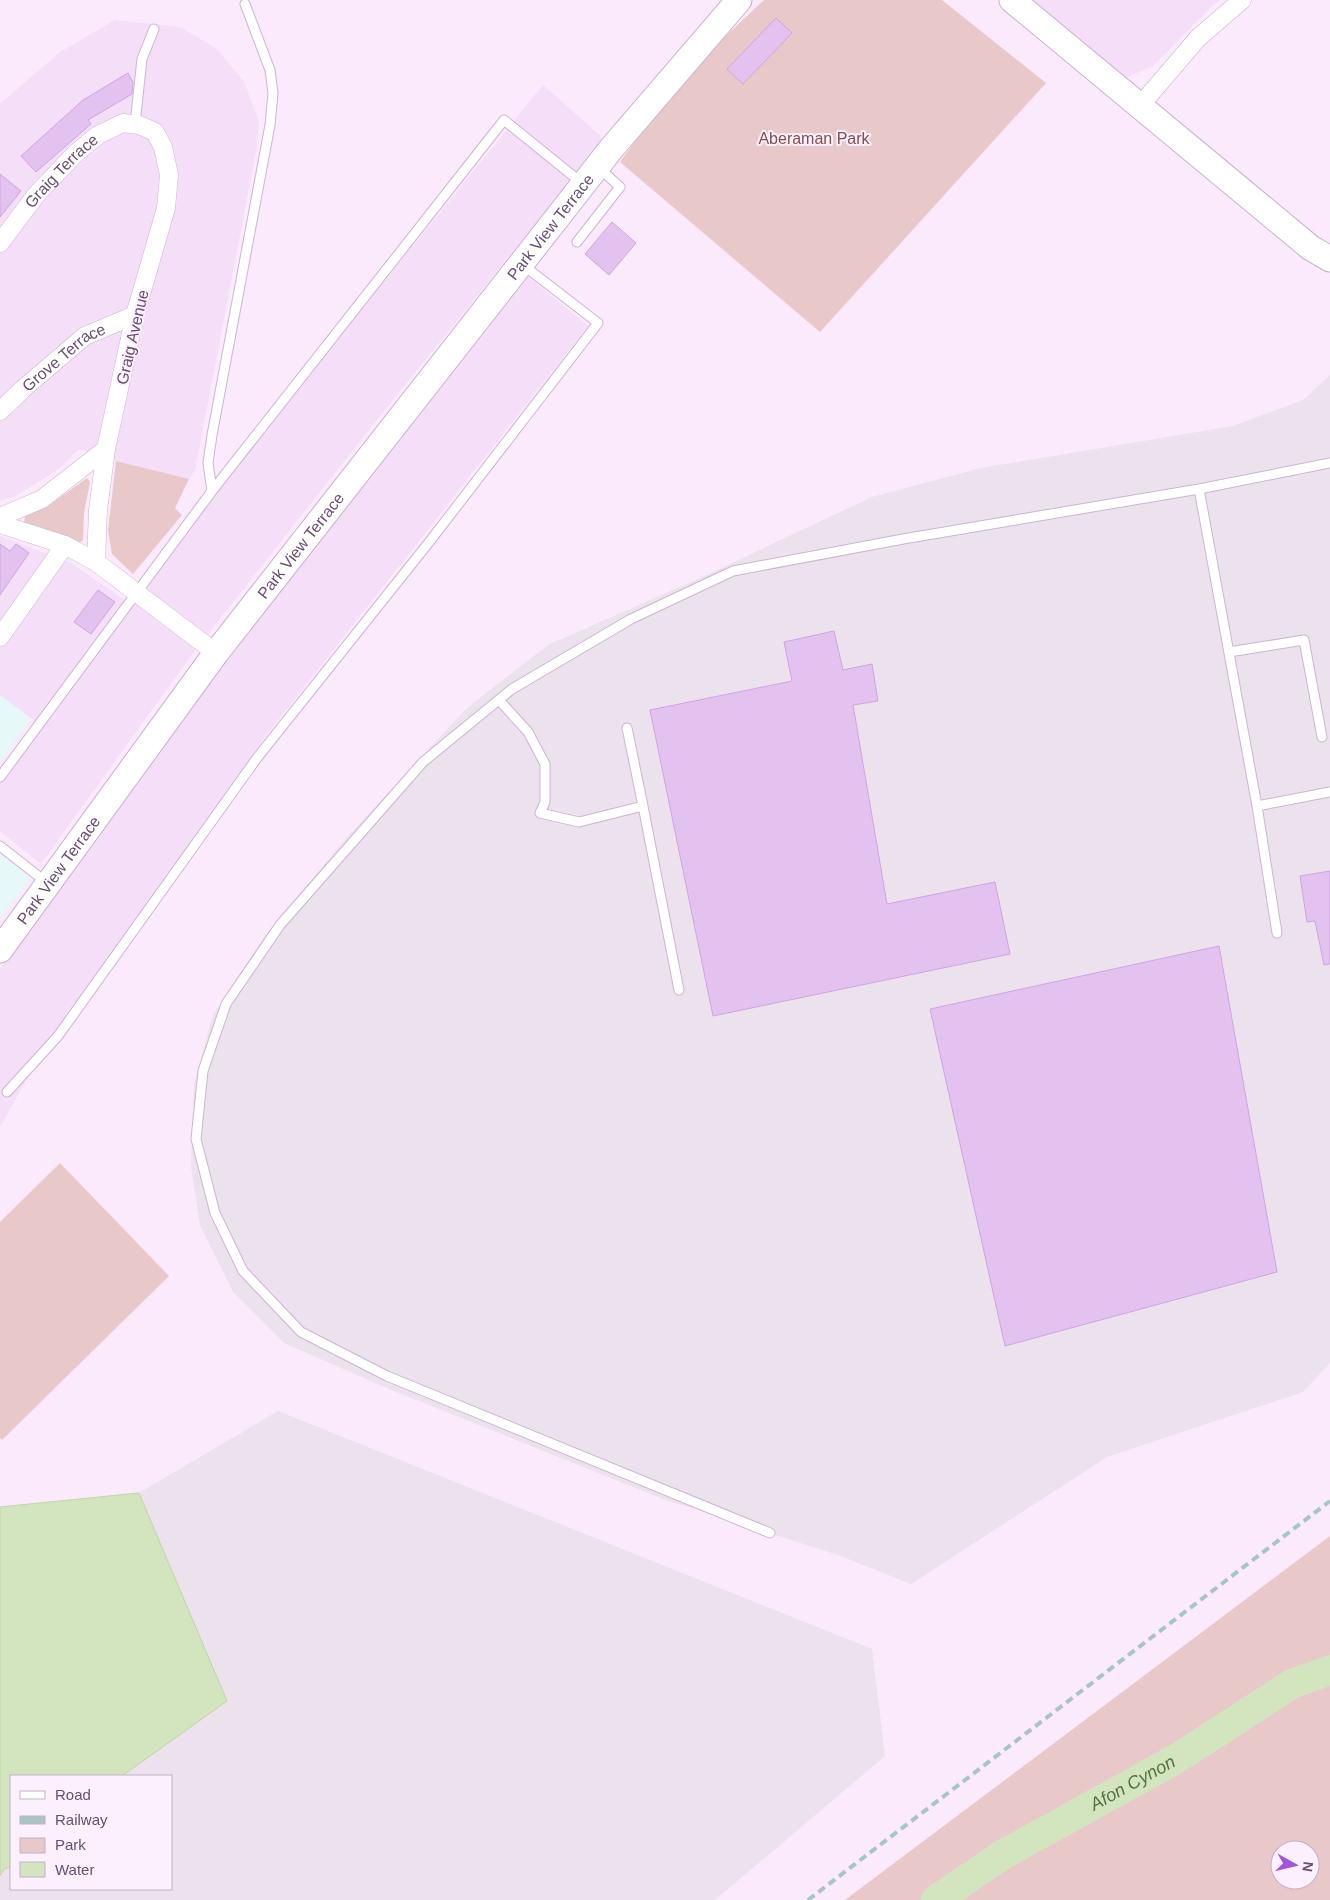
<svg xmlns="http://www.w3.org/2000/svg" width="1330" height="1900" viewBox="0 0 1330 1900" font-family="Helvetica,sans-serif">
<style>
.residential{fill:#f5def8}
.industrial{fill:#ebe2ed}
.education{fill:#e6f8f8}
.green{fill:#e9c8ca;fill-rule:evenodd}
.water{fill:#d2e5be;stroke:#bed6a5}
.lines{fill:none;stroke-linecap:round;stroke-linejoin:round}
.river{stroke:#d2e5be;stroke-width:30}
.building{fill:#e3c2f0;stroke:#d0a3e2}
.service-casing{stroke:#cbb5d2;stroke-width:11}
.minor-casing{stroke:#cbb5d2;stroke-width:19}
.secondary-casing{stroke:#cbb0d2;stroke-width:27}
.service{stroke:#fff;stroke-width:9}
.minor{stroke:#fff;stroke-width:18}
.secondary{stroke:#fff;stroke-width:25}
.rail{stroke:#a7c6c2;stroke-width:4;stroke-dasharray:8 5;stroke-linecap:butt}
.labels{text-anchor:middle;stroke-width:4;stroke-linejoin:round;paint-order:stroke}
.park-label{font-size:16px;fill:#864e4c;stroke:#fdf0fe}
.street-label{font-size:16px;fill:#694e75;stroke:#fdf0fe}
.water-label{font-size:18px;font-style:italic;fill:#58723e;stroke:#fdf0fe}
</style>
<rect width="100%" height="100%" fill="#fbe9fc"/>
<path class="residential" d="M1022,0H1220L1213,5L1153,66L1123,79Z
M115,20L180,27L217,49L244,82L259,122L256,152L195,470L189,479L116,461L79,449L59,469L14,497L0,500V104L60,52Z
M543,85L604,139L380,416L192,654L41,864L0,831V781L42,726L0,695V536L71,563L129,603L331,347Z
M526,275L588,326L268,733L47,1043L0,1127V969L222,662Z"/>
<path class="industrial" d="M1330,375V1363L1303,1392L1107,1457L911,1584L838,1555L663,1499L389,1389L284,1343L233,1292L200,1225L191,1166L194,1084L213,1015L266,934L349,835L467,708L548,645L698,579L872,497L981,468L1233,426L1303,400Z
M278,1411L872,1649L885,1756L715,1900H0V1877L4,1869L11,1867V1889H171V1776H122L227,1701L139,1493Z"/>
<path class="education" d="M0,695L31,719L0,761Z
M0,854L30,878L0,918Z"/>
<path class="green" d="M764,0H942L1046,83L820,332L620,162L650,121L716,45Z
M116,461L189,479L175,508L182,515L133,574L112,554L108,530Z
M87,478L90,482L84,513L83,540L79,543L24,523L25,516L51,504Z
M60,1163L169,1276L2,1440L0,1438V1222Z
M1330,1536V1900H845ZM1280,1850H1310V1880H1280Z"/>
<path class="water" d="M139,1493L227,1701L122,1776H11V1867L4,1869L0,1876V1507Z"/>
<g class="lines">
<path class="river" id="s1" d="M936,1900L1004,1854L1176,1759L1292,1684L1330,1670"/>
</g>
<path class="building" d="M776,18L792,33L743,84L727,69Z
M128,73L133,82L132,94L88,120L91,124L36,172L21,156L83,100Z
M0,174L21,191L0,217Z
M612,222L636,243L609,275L585,254Z
M0,544L10,551L16,544L29,553L0,595Z
M98,590L115,602L91,634L74,622Z
M834,631L843,670L872,664L878,701L853,705L887,904L995,882L1010,954L713,1016L650,710L792,681L784,642Z
M1330,871V964L1324,965L1315,921L1307,922L1300,876Z
M1219,946L1277,1272L1005,1346L930,1009Z"/>
<g class="lines">
<g class="service-casing">
<path id="service" d="M135,124L142,59L154,29
M577,242L620,187L598,167
M1199,489L1257,806L1277,933
M212,491L208,463L212,435L270,125L273,93L270,70L245,4
M1229,652L1304,640L1322,737
M499,700L528,732L545,764V802L540,813L579,822L643,806L679,990
M627,728L643,806
M0,777L212,491L504,120L583,184
M1257,806L1330,792
M0,846L46,882
M7,1092L58,1036L257,758L430,541L598,323L523,265
M770,1533L387,1376L301,1332L243,1271L215,1213L196,1139L203,1071L226,1004L280,925L423,762L512,689L631,619L733,571L903,539L1199,489L1330,463"/>
</g>
<g class="minor-casing">
<g id="minor">
<path d="M1139,107L1198,38L1242,0"/>
<path id="s2" d="M0,243L36,195L75,154L98,135L123,123L139,125L155,132L163,147L169,175L166,208L135,315L106,449L98,510L96,562"/>
<path id="s3" d="M0,411L24,388L85,336L135,315"/>
<path d="M0,517L42,499L106,449"/>
<path d="M0,524L65,545L96,562L216,653"/>
<path d="M0,637L65,545"/>
</g>
</g>
<g class="secondary-casing">
<g id="secondary">
<path d="M1012,0L1311,248L1330,259"/>
<path id="s4" d="M0,950L216,653L611,149L739,0"/>
</g>
</g>
<use href="#service" class="service"/>
<use href="#minor" class="minor"/>
<use href="#secondary" class="secondary"/>
<path class="rail" d="M808,1900L1330,1501"/>
</g>
<g class="labels">
<g class="park-label">
<text x="814" y="144">Aberaman Park</text>
</g>
<g class="street-label">
<text dy="6" stroke="none"><textPath href="#s2" startOffset="95">Graig Terrace</textPath></text>
<text dy="6" stroke="none"><textPath href="#s4" startOffset="909">Park View Terrace</textPath></text>
<text transform="translate(132 337) rotate(-77)" y="6">Graig Avenue</text>
<text dy="6" stroke="none"><textPath href="#s3" startOffset="84">Grove Terrace</textPath></text>
<text dy="6" stroke="none"><textPath href="#s4" startOffset="504">Park View Terrace</textPath></text>
<text dy="6" stroke="none"><textPath href="#s4" startOffset="99">Park View Terrace</textPath></text>
</g>
<g class="water-label">
<text dy="6" stroke="none"><textPath href="#s1" startOffset="229">Afon Cynon</textPath></text>
</g>
</g>
<rect x="10" y="1775" width="162" height="115" fill="#fdf0fe" stroke="#c2afc7"/>
<rect x="20" y="1791" width="25" height="8" fill="#ffffff" stroke="#c2afc7"/>
<text x="55" y="1800" font-size="15" fill="#694e75">Road</text>
<rect x="20" y="1816" width="25" height="8" fill="#a7c6c2" stroke="#c2afc7"/>
<text x="55" y="1825" font-size="15" fill="#694e75">Railway</text>
<rect x="20" y="1838" width="25" height="15" fill="#e9c8ca" stroke="#c2afc7"/>
<text x="55" y="1850" font-size="15" fill="#694e75">Park</text>
<rect x="20" y="1862" width="25" height="15" fill="#d2e5be" stroke="#c2afc7"/>
<text x="55" y="1875" font-size="15" fill="#694e75">Water</text>
<g transform="translate(1295 1865) rotate(98)"><circle r="24" fill="#fdf0fe" stroke="#c2afc7"/>
<path d="M0-4L9 19L0 12L-9 19Z" fill="#a155df"/>
<text y="-8" font-size="14" font-weight="bold" text-anchor="middle" fill="#694e75">N</text>
</g>
</svg>
